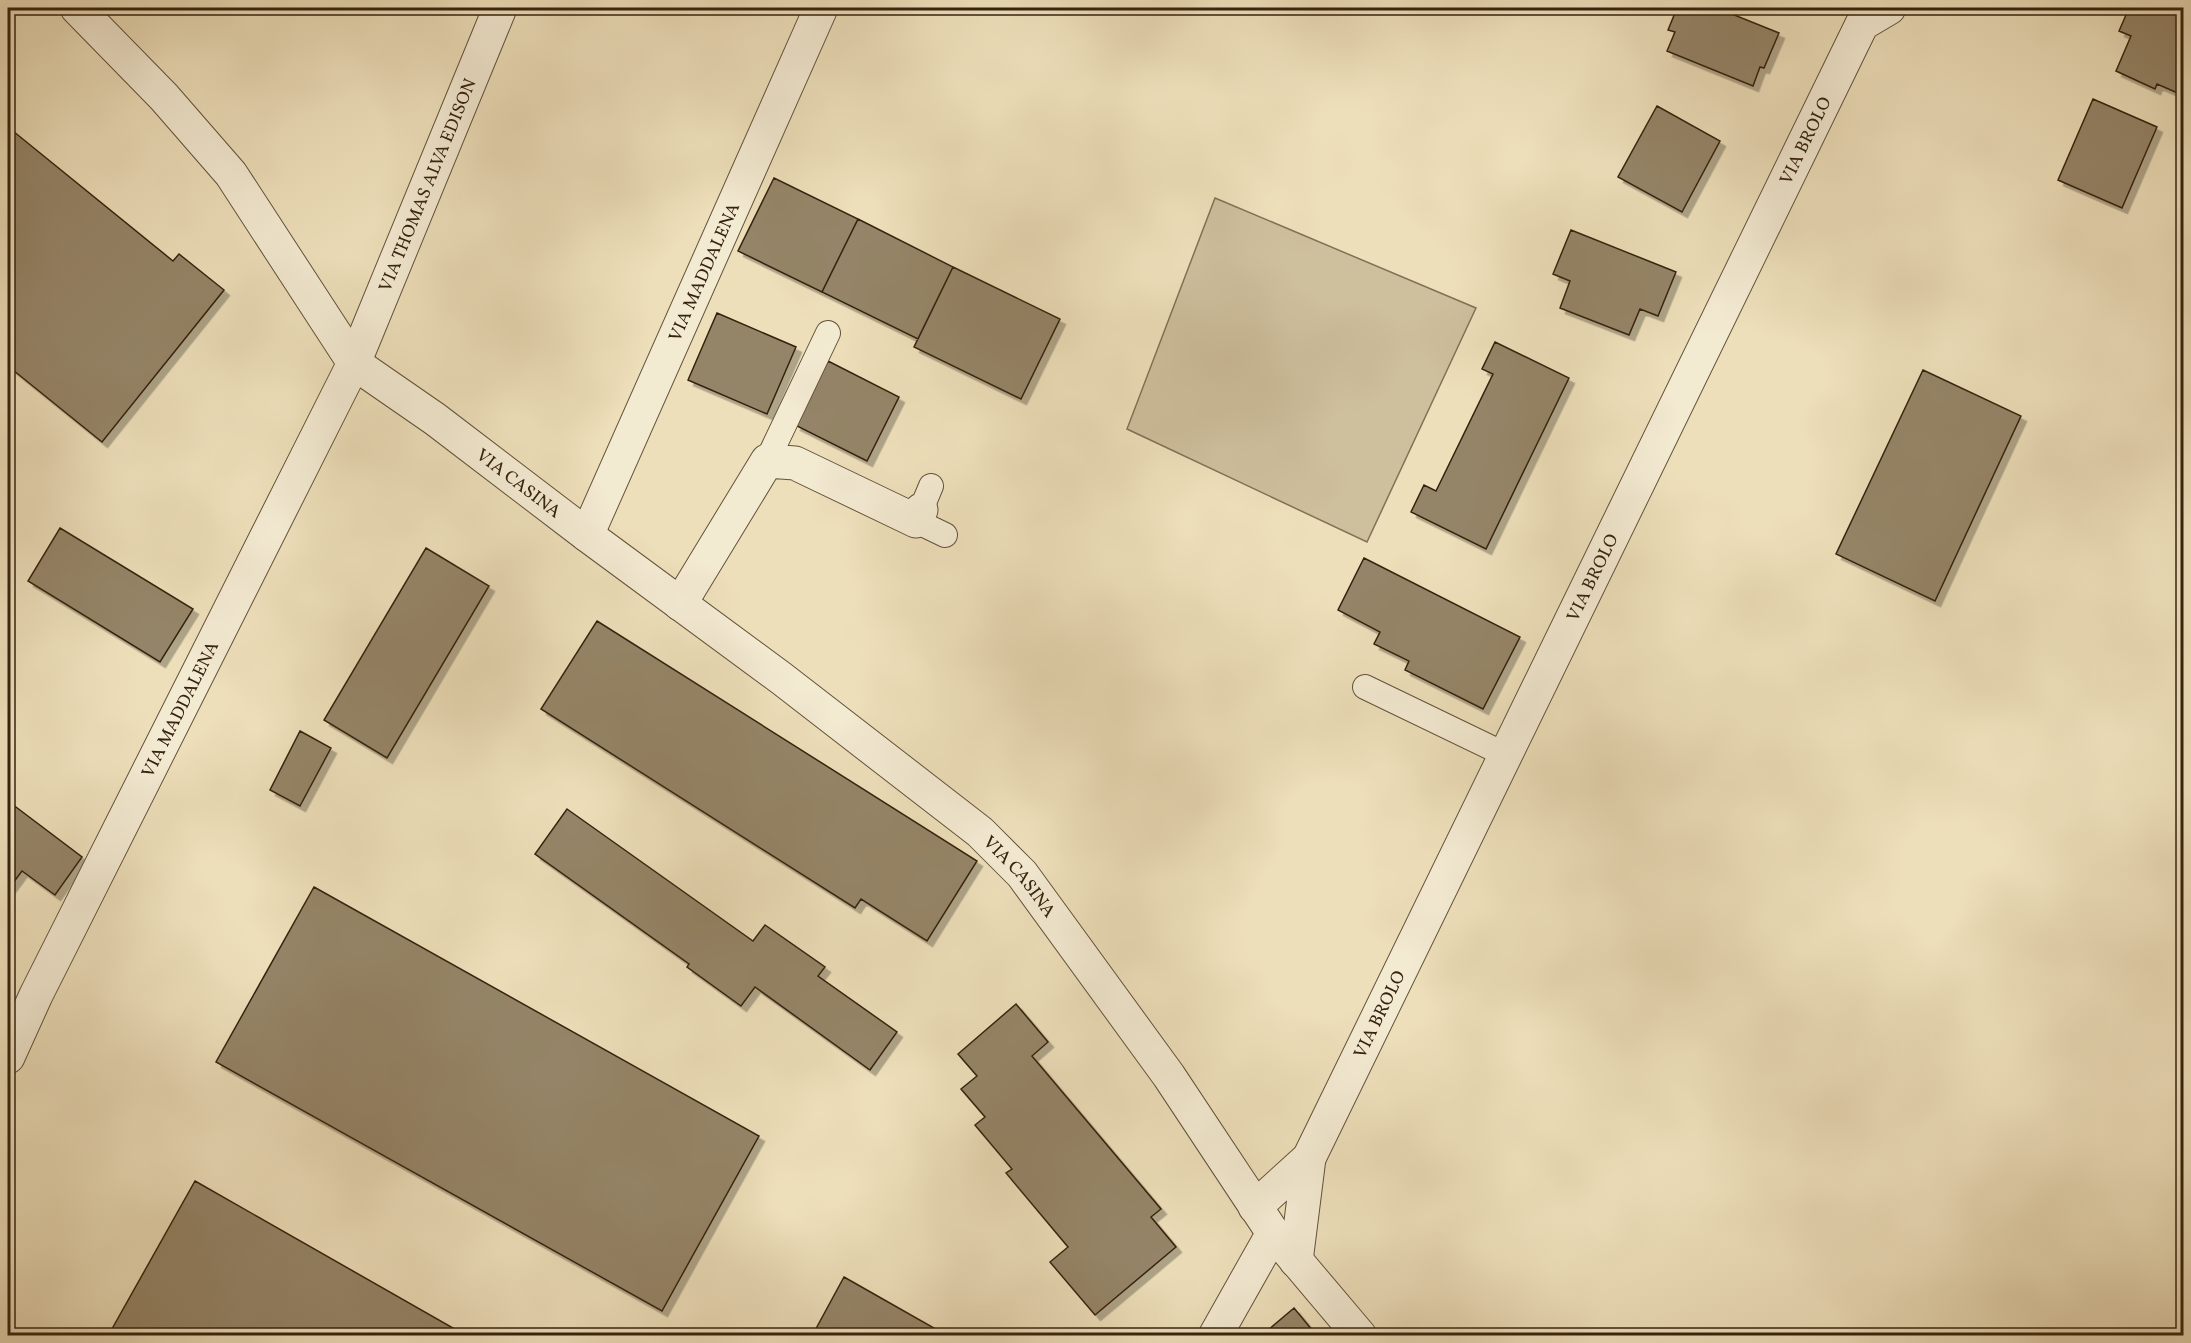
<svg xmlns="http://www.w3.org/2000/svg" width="2191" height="1343" viewBox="0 0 2191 1343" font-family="Vollkorn,serif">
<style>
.green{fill:#cebf9d;stroke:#827156;stroke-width:1.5}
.building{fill:#958568;stroke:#35230f;stroke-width:1.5;filter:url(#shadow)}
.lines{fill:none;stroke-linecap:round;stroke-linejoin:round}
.lane-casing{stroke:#63523a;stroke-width:26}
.street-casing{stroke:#63523a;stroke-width:35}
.lane{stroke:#f3ead2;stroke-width:24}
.street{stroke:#f3ead2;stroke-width:33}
.labels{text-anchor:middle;stroke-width:4.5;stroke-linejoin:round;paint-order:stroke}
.street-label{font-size:18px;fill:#35230f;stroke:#f3ead2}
</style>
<defs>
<filter id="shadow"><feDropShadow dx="5.5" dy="5.5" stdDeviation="0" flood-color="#0004"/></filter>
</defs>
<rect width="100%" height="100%" fill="#eddfba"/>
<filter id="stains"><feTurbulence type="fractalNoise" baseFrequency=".00333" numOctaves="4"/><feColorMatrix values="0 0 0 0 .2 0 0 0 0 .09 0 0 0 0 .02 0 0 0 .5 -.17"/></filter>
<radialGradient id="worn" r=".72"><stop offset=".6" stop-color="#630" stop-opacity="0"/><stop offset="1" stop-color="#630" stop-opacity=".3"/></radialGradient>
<path class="green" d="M1215,198L1476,308L1367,542L1127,429Z"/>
<path class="building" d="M1677,8H1717L1779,33L1764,68L1760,67L1753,86L1667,51L1675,32L1668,30Z
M2129,8H2157L2169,13L2171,8H2184V87L2180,94L2157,84L2155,89L2116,71L2131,36L2119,31Z
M2093,99L2157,127L2122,208L2058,180Z
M1657,106L1720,141L1682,212L1618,177Z
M8,127L173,261L179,254L224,290L102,442L8,366Z
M774,178L858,219L822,292L738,251Z
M858,219L953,267L918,339L822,292Z
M1571,230L1676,272L1658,316L1640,309L1629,335L1560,308L1570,281L1553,274Z
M953,267L1060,319L1021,399L914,347Z
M717,313L796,347L767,414L688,380Z
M1495,342L1569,378L1486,549L1411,512L1424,485L1436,491L1493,374L1482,369Z
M828,361L899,397L867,461L795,425Z
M1923,370L2021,416L1935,601L1836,554Z
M60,528L193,609L160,662L28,581Z
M426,548L489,586L387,758L324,720Z
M1364,558L1520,637L1483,709L1405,670L1409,661L1374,644L1380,632L1338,610Z
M597,621L977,861L927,941L861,899L855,908L541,709Z
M300,731L331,748L300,806L270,790Z
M8,801L82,857L55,895L22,871L10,887L8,885Z
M567,809L753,941L765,925L825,967L818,976L897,1032L870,1070L755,987L741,1006L687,967L689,964L535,854Z
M314,887L759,1136L662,1311L216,1062Z
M1016,1004L1048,1042L1032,1056L1161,1209L1151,1217L1176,1247L1095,1315L1050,1262L1068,1247L1006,1173L1012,1169L975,1125L985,1117L961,1089L977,1076L958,1054Z
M195,1181L467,1336H108Z
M844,1277L948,1336H812Z
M1294,1308L1317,1336H1261Z"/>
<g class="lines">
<g class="lane-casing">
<path id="lane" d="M767,461L828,333
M921,510L931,486
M916,521L945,535
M1365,687L1506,755"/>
</g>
<g class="street-casing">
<g id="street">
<path id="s1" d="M77,8L164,97L231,174L354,363L435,419L587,535L781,678L980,832L1022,874L1169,1076L1273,1233L1360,1336"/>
<path id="s2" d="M587,535L821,8"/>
<path d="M680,604L767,461L795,463L916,521L921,510"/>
<path id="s3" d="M8,1057L36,995L354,363L500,8"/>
<path id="s4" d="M1309,1158L1862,24L1889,8"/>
<path d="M1255,1207L1309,1158L1296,1261"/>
<path d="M1215,1336L1273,1233"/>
</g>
</g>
<use href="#lane" class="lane"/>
<use href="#street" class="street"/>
</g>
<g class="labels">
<g class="street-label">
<text dy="6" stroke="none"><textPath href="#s4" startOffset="1132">VIA BROLO</textPath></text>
<text dy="6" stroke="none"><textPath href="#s3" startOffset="968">VIA THOMAS ALVA EDISON</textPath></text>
<text dy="6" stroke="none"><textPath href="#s2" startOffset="288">VIA MADDALENA</textPath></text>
<text dy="6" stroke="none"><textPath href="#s1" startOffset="656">VIA CASINA</textPath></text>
<text dy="6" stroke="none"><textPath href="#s4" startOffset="646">VIA BROLO</textPath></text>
<text dy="6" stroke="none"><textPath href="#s3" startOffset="388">VIA MADDALENA</textPath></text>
<text dy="6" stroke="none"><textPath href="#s1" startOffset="1294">VIA CASINA</textPath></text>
<text dy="6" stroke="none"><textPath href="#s4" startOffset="160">VIA BROLO</textPath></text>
</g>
</g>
<rect width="2191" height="1343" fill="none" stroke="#eddfba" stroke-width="30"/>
<rect x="9" y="9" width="2173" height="1325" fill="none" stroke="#35230f" stroke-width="3"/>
<rect x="15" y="15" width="2161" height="1313" fill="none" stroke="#35230f" stroke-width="1.5"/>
<rect width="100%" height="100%" filter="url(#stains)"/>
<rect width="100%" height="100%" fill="url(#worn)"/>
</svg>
